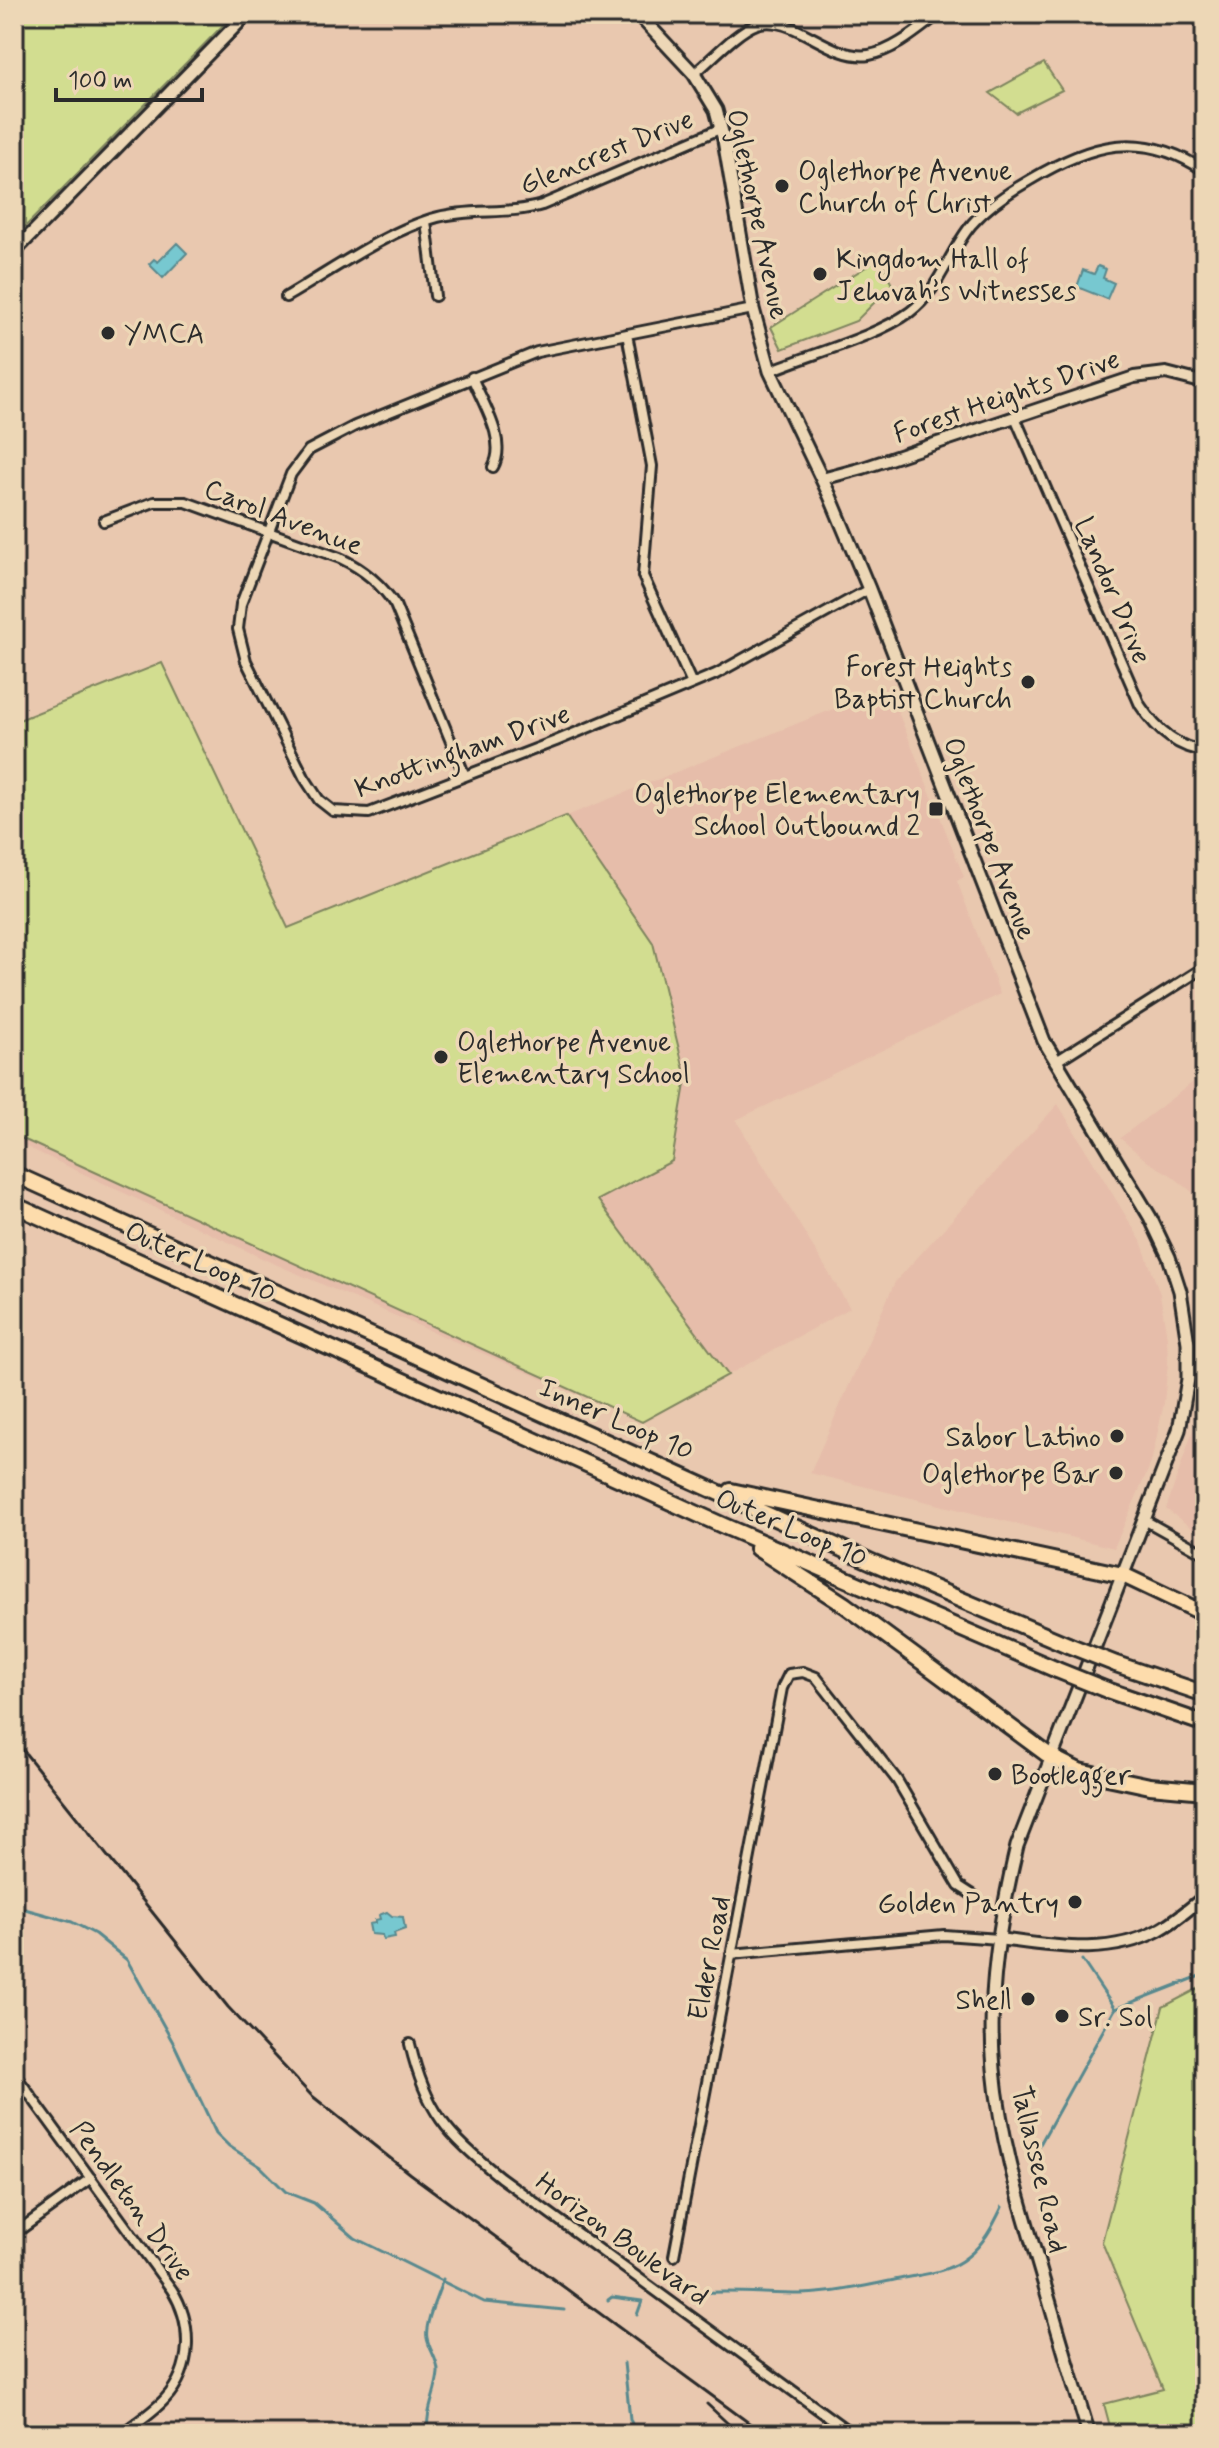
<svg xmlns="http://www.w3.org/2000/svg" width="1219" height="2448" viewBox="0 0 1219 2448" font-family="Mynerve,sans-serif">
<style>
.built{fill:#e6bdaa}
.green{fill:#d2dd90;stroke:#7e845e;stroke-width:2}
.water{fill:#77c8d0;stroke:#59898e;stroke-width:2}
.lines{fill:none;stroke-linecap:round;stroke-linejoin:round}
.stream{stroke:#59898e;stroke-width:3}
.minor-casing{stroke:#2b2b2b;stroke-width:14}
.tertiary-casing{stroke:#2b2b2b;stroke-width:16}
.secondary-casing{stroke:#2b2b2b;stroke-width:17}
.motorway-casing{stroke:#2b2b2b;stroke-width:20}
.minor{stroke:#edd7b6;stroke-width:8}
.tertiary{stroke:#edd7b6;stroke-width:10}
.secondary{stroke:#edd7b6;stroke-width:11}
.motorway{stroke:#fddcac;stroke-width:14}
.rail{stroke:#2b2b2b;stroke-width:3}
.motorway-bridge-casing{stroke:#2b2b2b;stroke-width:20;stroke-linecap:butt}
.motorway-bridge{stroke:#fddcac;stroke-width:14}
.poi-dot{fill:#2b2b2b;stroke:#edd7b6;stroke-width:3}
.labels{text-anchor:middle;stroke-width:7;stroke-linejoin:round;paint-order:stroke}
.street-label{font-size:28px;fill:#2b2b2b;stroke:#edd7b6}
.poi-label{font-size:28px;fill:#2b2b2b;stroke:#edd7b6;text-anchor:start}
</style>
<rect width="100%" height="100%" fill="#e9c8af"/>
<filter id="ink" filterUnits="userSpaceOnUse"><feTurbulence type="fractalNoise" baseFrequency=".0125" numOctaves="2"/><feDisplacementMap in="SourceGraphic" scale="16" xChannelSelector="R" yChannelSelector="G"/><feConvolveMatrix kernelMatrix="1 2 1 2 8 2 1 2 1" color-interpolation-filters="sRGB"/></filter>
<g filter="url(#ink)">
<path class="built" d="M162,663L288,928L888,687L964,877L957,881L1000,994L736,1120L850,1308L642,1422L268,1261L14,1141V722Z
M1205,1073V1207L1191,1191L1171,1175L1148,1162L1120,1138Z
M1058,1104L1141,1241L1160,1294L1167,1338L1168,1362L1164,1403L1151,1463L1114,1548L810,1473L895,1282Z
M1204,1398L1205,1399V1538L1166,1509Z"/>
<path class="green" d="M14,14H234L14,238Z
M1044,63L1062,90L1016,113L990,93Z
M880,258L892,285L856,321L782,349L771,327Z
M162,663L288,928L566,816L653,943L686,1078L672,1161L598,1200L728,1375L642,1422L14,1135V722Z
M1205,1985V2424L1189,2434H1112L1104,2404L1163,2389L1102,2242L1163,2007Z"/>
<path class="water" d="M177,243L187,253L163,278L149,264L154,259L158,262Z
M1098,266L1106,269L1103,278L1114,283L1107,299L1077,287L1083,270L1094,274Z
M387,1912L392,1916L403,1917L405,1929L394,1933L395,1937L383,1939L382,1935L371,1934L369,1924L375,1923V1920L380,1919L379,1915Z"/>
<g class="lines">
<path class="stream" d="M14,1906L72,1922L95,1934L127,1960L175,2046L216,2133L229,2146L261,2167L286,2192L314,2203L355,2238L484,2302L564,2310
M1082,1960L1115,2009
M1034,2155L1115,2009L1205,1974
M697,2293C732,2290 766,2294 801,2294C835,2293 870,2285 904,2278C926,2274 949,2272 967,2257C983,2245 993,2226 1002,2207
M608,2300L612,2297L642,2301L637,2315
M624,2363L630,2419L636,2434
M428,2434C425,2411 436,2395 438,2373C439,2361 429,2350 427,2338C424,2324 438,2295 443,2279"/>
<g class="minor-casing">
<path id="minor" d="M694,74C711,60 737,31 757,24C792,12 830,61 869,55C894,51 919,29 939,14
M426,221L435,296
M286,297C331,271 388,230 438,217C472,208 508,215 542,205L722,128
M753,309L537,352L355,426L309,450L291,474L241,604L238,629L246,661L304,777L319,800L333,811L369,813L556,741L716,674L869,589
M627,334L652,466L643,576L692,684
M770,371C811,354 876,337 910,312C940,290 949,251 972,224C989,205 1009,192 1030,180C1090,144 1142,128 1205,171
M472,377C482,402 508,441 493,467
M1015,417L1140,705C1155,728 1176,748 1205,751
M104,521L154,502H186L340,558C363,569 381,583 395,605L465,776
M1055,1062L1205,967
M1146,1521L1205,1554
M731,1954L944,1935L999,1939
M410,2044C426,2112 447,2134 500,2177L852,2434
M14,2073L172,2290C193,2324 193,2369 165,2399C152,2413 136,2423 121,2434
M14,2234L91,2178
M674,2256L782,1688L789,1674L803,1672L816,1677L897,1780L959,1886L973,1895"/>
</g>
<g class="tertiary-casing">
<path id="tertiary" d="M822,479L863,468L1134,377L1166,373L1205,383
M999,1939C1054,1946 1108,1957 1159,1930C1176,1921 1190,1908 1205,1896"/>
</g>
<g class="secondary-casing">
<path id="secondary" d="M638,14L694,74L716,110L724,140L753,309L770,371L830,496L869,589L1044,1041L1150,1217L1169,1257L1180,1291L1188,1343V1379L1179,1430L1017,1846C1000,1918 987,1995 994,2069C1000,2135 1018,2196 1037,2259C1054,2317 1071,2376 1089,2434
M14,252L247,14"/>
</g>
<g class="motorway-casing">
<path id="motorway" d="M14,1174L874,1563L1068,1645
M14,1205L724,1526L1057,1670
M731,1491L1123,1575L1205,1614
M757,1548L845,1605L1051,1757L1079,1771L1150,1786L1205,1791
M1116,1664L1205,1694
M1107,1690L1205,1724"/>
</g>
<use href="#minor" class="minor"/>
<use href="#tertiary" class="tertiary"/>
<use href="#secondary" class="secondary"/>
<use href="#motorway" class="motorway"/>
<path class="rail" d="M14,1739L228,2007L311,2095L410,2174L764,2434
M707,2404L739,2434"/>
<g class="motorway-bridge-casing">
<path id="motorway-bridge" d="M1068,1645L1116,1664
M1057,1670L1107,1690"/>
</g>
<use href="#motorway-bridge" class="motorway-bridge"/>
</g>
</g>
<g class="poi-dot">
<circle cx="782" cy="186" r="8"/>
<circle cx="820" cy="274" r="8"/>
<circle cx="108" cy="333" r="8"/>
<circle cx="1028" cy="682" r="8"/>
<rect x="928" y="801" width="16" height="16" rx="4"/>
<circle cx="441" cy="1057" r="8"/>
<circle cx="1117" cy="1436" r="8"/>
<circle cx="1116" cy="1473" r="8"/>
<circle cx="995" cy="1774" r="8"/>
<circle cx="1075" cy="1902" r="8"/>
<circle cx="1028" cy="1999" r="8"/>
<circle cx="1062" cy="2016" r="8"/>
</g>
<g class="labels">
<g class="street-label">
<text transform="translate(606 151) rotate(-22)" y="10">Glencrest Drive</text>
<text transform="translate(759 214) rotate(78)" y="10">Oglethorpe Avenue</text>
<text transform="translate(1006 395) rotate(-19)" y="10">Forest Heights Drive</text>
<text transform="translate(284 516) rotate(21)" y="10">Carol Avenue</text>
<text transform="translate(1114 590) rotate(67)" y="10">Landor Drive</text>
<text transform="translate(462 750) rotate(-20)" y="10">Knottingham Drive</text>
<text transform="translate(991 838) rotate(69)" y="10">Oglethorpe Avenue</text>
<text transform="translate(201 1261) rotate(24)" y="10">Outer Loop 10</text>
<text transform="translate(617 1418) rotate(24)" y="10">Inner Loop 10</text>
<text transform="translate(792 1527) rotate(23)" y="10">Outer Loop 10</text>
<text transform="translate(708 1958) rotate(-79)" y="10">Elder Road</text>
<text transform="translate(1041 2169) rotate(77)" y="10">Tallassee Road</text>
<text transform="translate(133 2200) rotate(54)" y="10">Pendleton Drive</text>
<text transform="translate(623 2238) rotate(36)" y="10">Horizon Boulevard</text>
</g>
<g class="poi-label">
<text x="798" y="180">Oglethorpe Avenue<tspan x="798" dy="32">Church of Christ</tspan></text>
<text x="836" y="268">Kingdom Hall of<tspan x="836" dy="32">Jehovah’s Witnesses</tspan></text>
<text x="124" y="343">YMCA</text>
<text x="1012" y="676" text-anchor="end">Forest Heights<tspan x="1012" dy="32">Baptist Church</tspan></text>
<text x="920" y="803" text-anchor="end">Oglethorpe Elementary<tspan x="920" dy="32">School Outbound 2</tspan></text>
<text x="457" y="1051">Oglethorpe Avenue<tspan x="457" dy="32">Elementary School</tspan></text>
<text x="1101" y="1446" text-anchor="end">Sabor Latino</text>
<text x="1100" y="1483" text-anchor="end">Oglethorpe Bar</text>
<text x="1011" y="1784">Bootlegger</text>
<text x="1059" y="1912" text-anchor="end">Golden Pantry</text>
<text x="1012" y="2009" text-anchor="end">Shell</text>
<text x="1078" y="2026">Sr. Sol</text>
</g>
</g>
<rect width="1219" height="2448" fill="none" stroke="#edd7b6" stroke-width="48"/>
<rect x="24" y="24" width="1171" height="2400" fill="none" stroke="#2b2b2b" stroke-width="3" filter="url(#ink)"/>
<path d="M56 88v12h146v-12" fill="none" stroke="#2b2b2b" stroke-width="4"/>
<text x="68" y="88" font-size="24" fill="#2b2b2b" stroke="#edd7b6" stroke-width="6" paint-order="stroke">100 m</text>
</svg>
